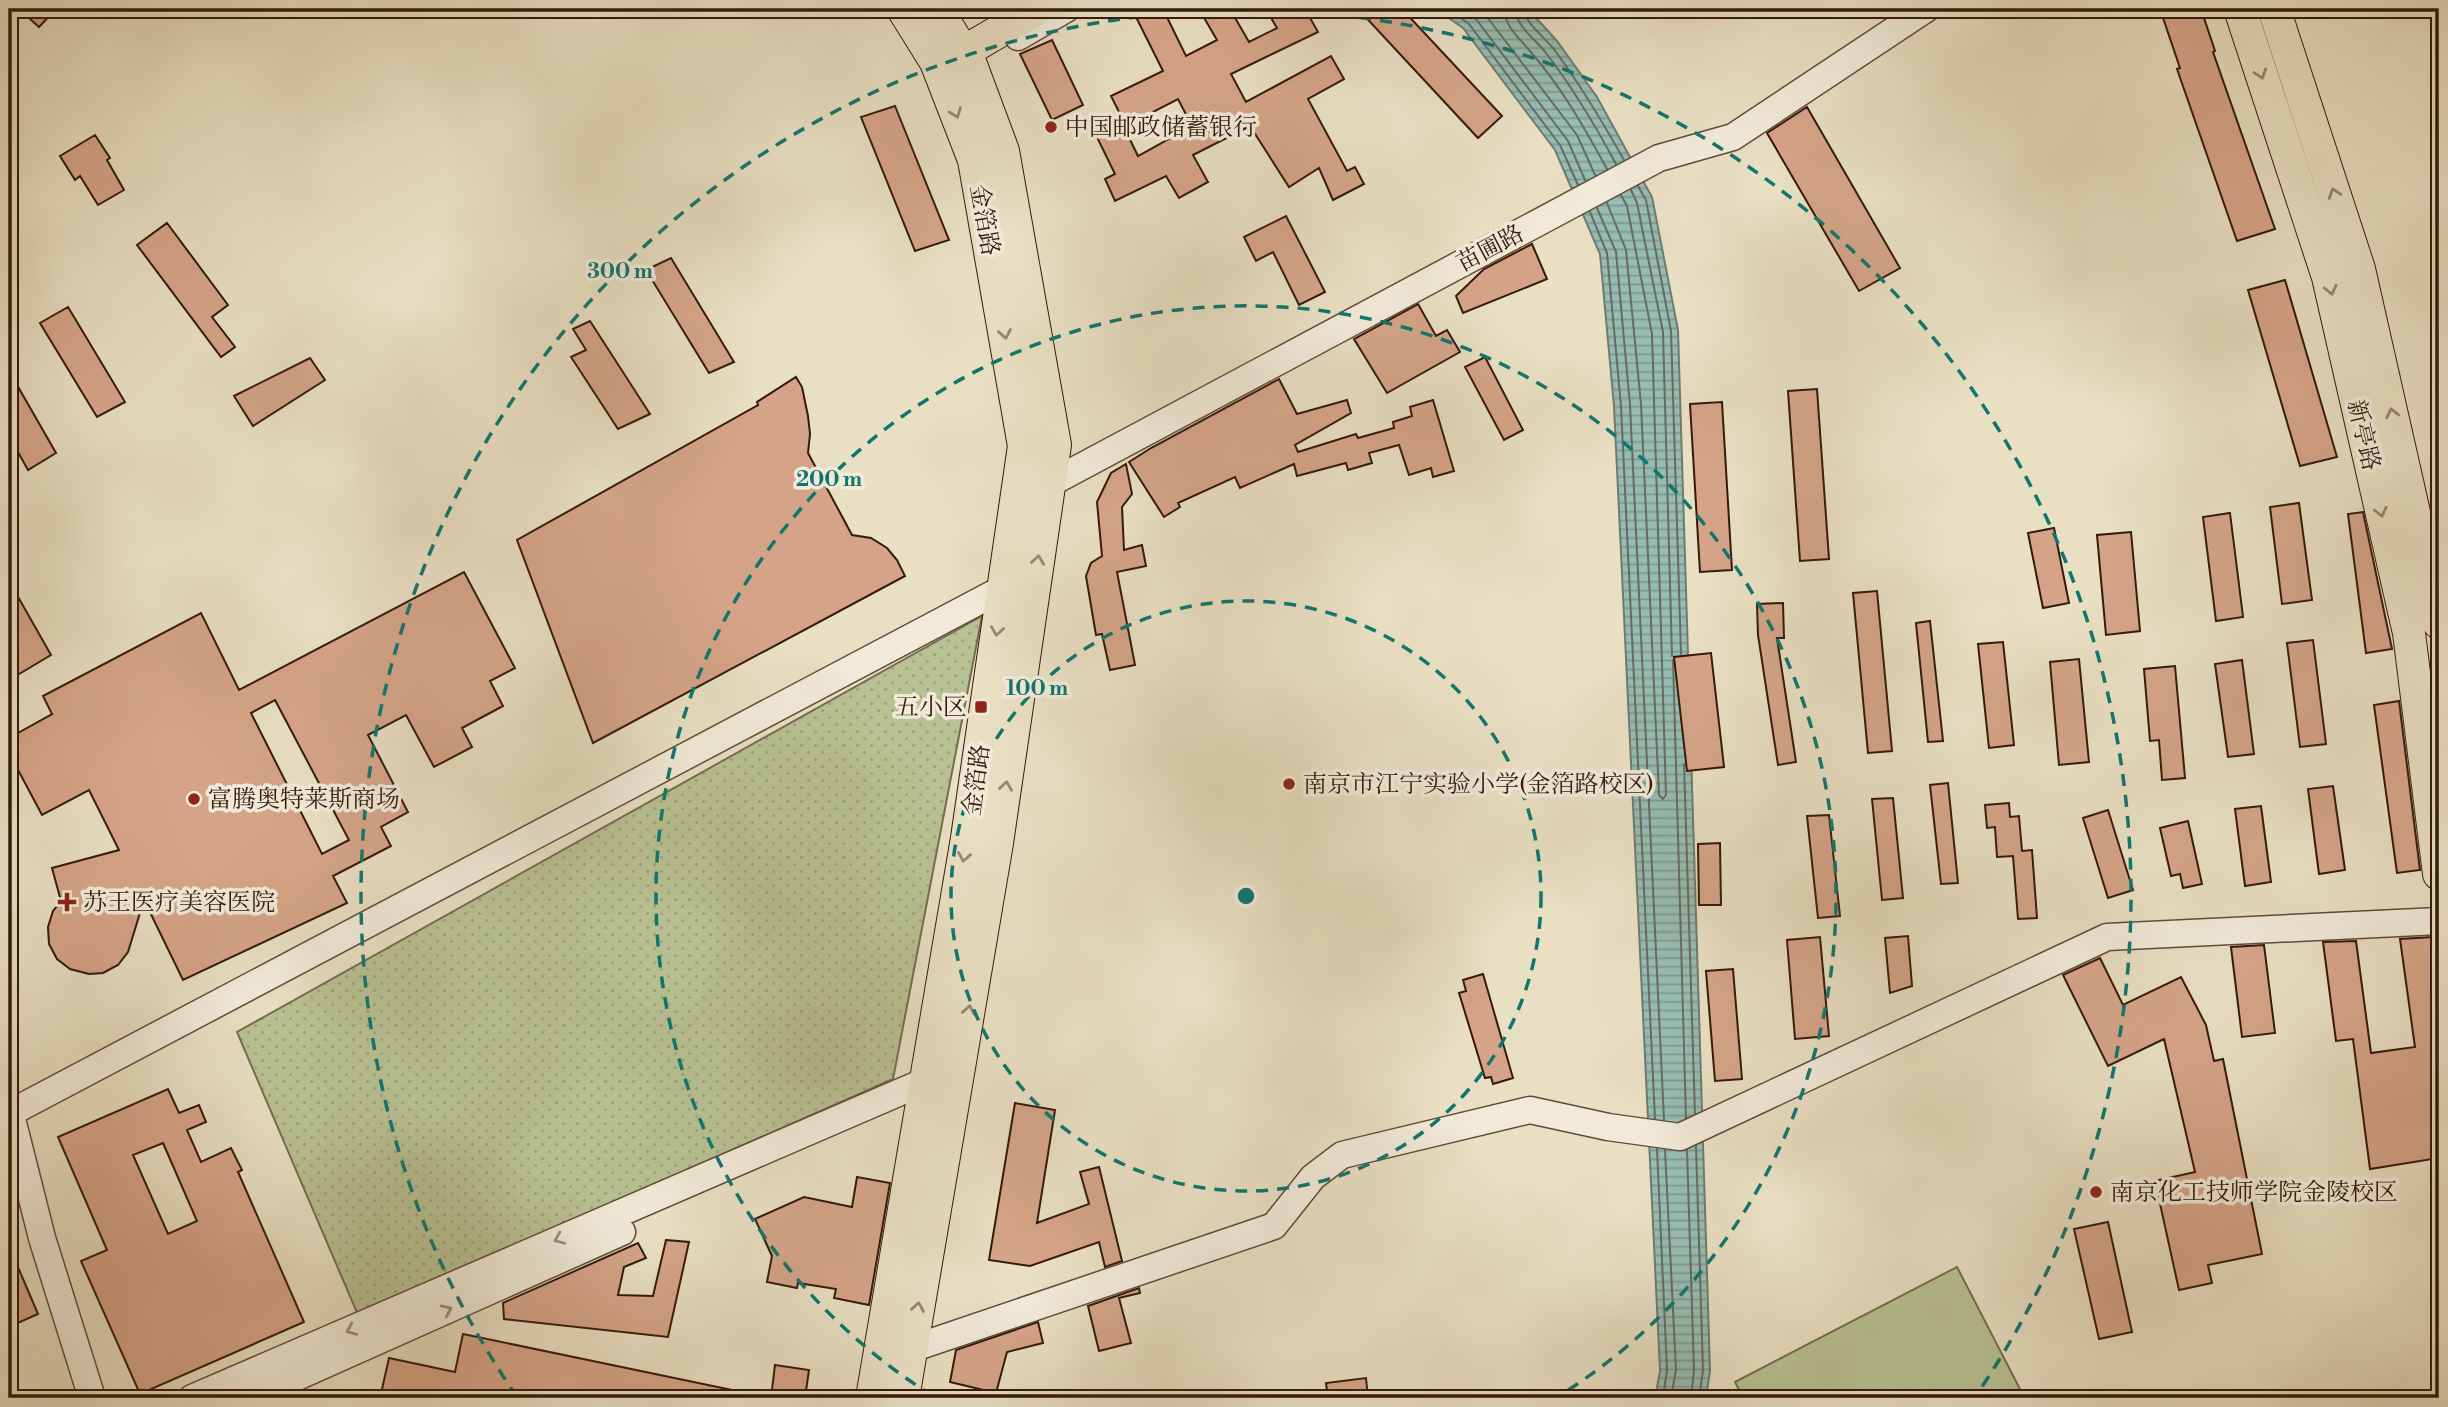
<svg xmlns="http://www.w3.org/2000/svg" width="2448" height="1407" viewBox="0 0 2448 1407" font-family="'Libre Bodoni','Noto Serif SC',serif">
<style>
.grass{fill:#b8c193;stroke:#766d50;stroke-width:2}
.park{fill:url(#park-dots);stroke:#766d50;stroke-width:2}
.water{fill:url(#water-rules);stroke:#6f7b70;stroke-width:2}
.lines{fill:none;stroke-linecap:round;stroke-linejoin:round}
.shore{stroke:#666b60;stroke-width:2}
.building{fill:#d5a488;stroke:#34190c;stroke-width:2;fill-rule:evenodd}
.minor-casing{stroke:#614a3a;stroke-width:29}
.major-casing{stroke:#34190c;stroke-width:34}
.minor{stroke:#f1ead8;stroke-width:26}
.major{stroke:#e9dfc3;stroke-width:32}
.oneway{stroke:#988671}
.oneway2{stroke:#9c8c7c}
.ring{fill:none;stroke:#0f766e;stroke-width:3.5;stroke-dasharray:12 9}
.poi-dot{fill:#8f2418;stroke:#f1ead8;stroke-width:2.5}
.labels{text-anchor:middle;stroke-width:7;stroke-linejoin:round;paint-order:stroke}
.poi-label{font-size:24px;fill:#34190c;stroke:#f1ead8;text-anchor:start}
.street-label{font-size:24px;fill:#34190c;stroke:#f1ead8}
.centre{fill:#0f766e;stroke:#f1ead8;stroke-width:3.5}
.ring-label{font-size:21px;text-anchor:middle;font-weight:bold;fill:#0f766e;stroke:#f1ead8;stroke-width:7;stroke-linejoin:round;paint-order:stroke}
</style>
<defs>
<pattern id="park-dots" width="8" height="8" patternUnits="userSpaceOnUse" patternTransform="scale(1.75)"><rect width="8" height="8" fill="#b8c193"/><path d="M2 2h.1M6 6h.1" fill="none" stroke="#9fa57e" stroke-width="1.8" stroke-linecap="round"/></pattern>
<pattern id="water-rules" width="6" height="5" patternUnits="userSpaceOnUse" patternTransform="scale(1.75)"><rect width="6" height="5" fill="#97bdb3"/><path d="M0 2.5h6" fill="none" stroke="#7c9990"/></pattern>
</defs>
<rect width="100%" height="100%" fill="#e9dfc3"/>
<filter id="stains"><feTurbulence type="fractalNoise" baseFrequency=".00286" numOctaves="4"/><feColorMatrix values="0 0 0 0 .2 0 0 0 0 .09 0 0 0 0 .02 0 0 0 .5 -.17"/></filter>
<radialGradient id="worn" r=".72"><stop offset=".6" stop-color="#630" stop-opacity="0"/><stop offset="1" stop-color="#630" stop-opacity=".3"/></radialGradient>
<path class="grass" d="M1957,1267L2020,1389L2003,1398H1743L1735,1382Z"/>
<path class="park" d="M982,616L893,1079L358,1315L237,1032Z"/>
<path class="water" d="M1436,9H1528L1557,41L1597,97L1652,197L1678,330L1710,1371L1706,1398H1655L1660,1371L1614,406L1600,254L1555,150L1463,28Z"/>
<g class="lines">
<path class="shore" d="M1448,9L1469,24L1560,145L1578,185
M1463,9L1476,19L1568,141L1585,180
M1481,9L1577,135L1595,175
M1504,9C1505,26 1518,37 1529,50C1561,86 1584,127 1607,169
M1515,9C1516,26 1536,40 1546,53C1573,88 1595,125 1616,164
M1524,9C1525,23 1544,37 1553,48C1580,84 1602,121 1624,160
M1638,186L1646,200L1671,331L1681,654
M1631,190L1637,203L1663,332L1672,656
M1607,203L1626,250L1641,404L1659,795L1663,799L1666,795L1652,334L1627,206L1621,195
M1597,208L1616,252L1630,405L1664,1120
M1590,212L1607,253L1621,406L1655,1119
M1673,660L1686,1118
M1684,764L1695,1114
M1696,1146L1703,1370L1699,1398
M1657,1149L1667,1370L1663,1398
M1665,1150L1676,1370L1671,1398
M1687,1150L1694,1370L1691,1398"/>
</g>
<path class="building" d="M19,9H56L39,27Z
M1132,9H1163L1186,56L1217,40L1199,9H1230L1249,42L1277,28L1266,9H1305L1318,32L1231,74L1246,102L1331,56L1344,79L1308,99L1347,171L1355,167L1364,184L1333,200L1319,168L1289,187L1250,126L1193,155L1208,182L1179,198L1166,176L1115,201L1105,179L1115,174L1093,129L1119,117L1138,156L1192,126L1178,99L1126,126L1111,96L1163,71Z
M1358,9H1402L1502,116L1478,138Z
M2160,9H2201L2215,51L2213,52L2275,229L2237,241L2177,69L2180,68Z
M1052,40L1083,105L1052,120L1020,54Z
M895,106L949,240L915,251L861,117Z
M1807,107L1900,268L1859,291L1767,133Z
M95,135L110,158L107,160L124,190L98,205L80,176L75,180L60,156Z
M1286,216L1325,292L1299,305L1273,252L1256,261L1244,237Z
M167,223L228,305L212,317L235,347L221,357L137,245Z
M1532,244L1547,279L1463,313L1456,296L1484,269Z
M671,258L734,362L709,373L646,270Z
M2285,280L2337,457L2300,466L2248,290Z
M1418,304L1436,336L1447,330L1460,352L1387,393L1354,339Z
M68,307L125,402L97,417L40,323Z
M590,321L650,414L618,429L571,357L586,350L573,329Z
M1485,357L1523,430L1504,440L1465,367Z
M310,358L325,380L253,426L234,396Z
M9,371L56,453L28,470L9,436Z
M796,377L802,387L808,416L810,434L808,453L852,535L871,538L887,548L897,560L905,576L593,743L517,540L758,405L757,402Z
M1279,379L1297,414L1347,400L1351,413L1295,445L1298,452L1356,434L1358,438L1394,428L1393,422L1412,416L1410,407L1433,400L1454,471L1433,477L1431,468L1409,475L1399,445L1369,453L1372,463L1348,470L1346,463L1297,476L1294,464L1240,488L1235,477L1178,503L1180,507L1164,517L1129,462L1151,448Z
M1817,389L1829,559L1800,561L1788,391Z
M1722,402L1732,570L1700,572L1690,404Z
M1126,464L1132,494L1122,507L1124,550L1142,545L1146,566L1117,572L1135,665L1110,670L1102,634L1096,635L1086,576L1091,563L1102,556L1097,502L1111,473Z
M2299,503L2312,600L2282,604L2270,507Z
M2363,512L2392,649L2366,653L2348,514Z
M2230,513L2243,617L2216,621L2203,517Z
M2054,528L2069,603L2043,608L2028,533Z
M2131,532L2140,631L2106,635L2097,535Z
M464,572L515,668L490,681L503,706L462,728L472,747L434,767L406,715L368,735L408,812L381,827L391,846L333,876L347,903L183,980L144,900L128,952L118,965L103,973L89,974L70,969L57,959L49,944L48,927L53,911L61,901L52,868L119,850L89,790L42,815L9,753V738L52,714L43,696L201,613L239,690ZM275,700L349,840L322,854L251,713Z
M9,581L51,655L9,680Z
M1877,591L1892,751L1868,753L1853,593Z
M1783,603L1784,638H1777L1796,762L1778,765L1758,635L1757,604Z
M1930,621L1943,741L1928,742L1916,623Z
M2313,640L2326,744L2300,747L2287,643Z
M2003,642L2014,745L1989,748L1978,644Z
M1711,653L1724,767L1687,771L1674,657Z
M2079,659L2089,762L2059,765L2050,662Z
M2242,660L2254,754L2228,757L2215,664Z
M2175,666L2185,778L2162,780L2159,740L2150,741L2144,669Z
M2399,701L2420,870L2397,873L2374,705Z
M1948,783L1958,883L1941,884L1930,785Z
M2333,786L2345,870L2319,874L2308,789Z
M1893,798L1903,898L1882,900L1872,799Z
M2009,803L2010,817L2019,816L2022,851L2032,850L2037,918L2018,919L2013,856L1997,857L1995,827L1987,828L1985,805Z
M2261,806L2271,882L2245,886L2235,809Z
M2108,810L2133,890L2108,898L2083,818Z
M1829,815L1840,916L1818,918L1807,816Z
M2188,821L2202,884L2183,888L2180,874L2171,876L2160,828Z
M1720,843L1721,905H1699L1698,844Z
M1908,936L1912,986L1890,993L1885,938Z
M1820,937L1829,1036L1795,1039L1787,940Z
M2433,937L2439,985V1158L2370,1169L2353,1039L2336,1041L2323,942L2356,941L2371,1053L2415,1047L2400,939Z
M2264,945L2275,1033L2242,1037L2231,947Z
M2100,958L2123,1005L2181,977L2206,1025L2214,1061L2223,1059L2262,1254L2208,1265L2212,1283L2179,1290L2155,1181L2195,1172L2164,1039L2108,1066L2063,975Z
M1733,969L1742,1079L1715,1081L1706,971Z
M1483,974L1513,1078L1493,1084L1491,1077L1485,1078L1459,993L1466,991L1463,980Z
M168,1089L179,1113L199,1105L206,1122L187,1130L201,1162L231,1148L242,1170L238,1172L304,1322L140,1394L81,1261L107,1250L58,1137ZM163,1143L197,1221L168,1234L133,1155Z
M1015,1103L1055,1110L1037,1223L1089,1204L1080,1172L1099,1167L1122,1261L1105,1267L1099,1242L1030,1266L989,1260Z
M857,1177L890,1183L869,1305L834,1298L836,1289L798,1283L797,1288L767,1282L772,1256L755,1219L804,1197L852,1207Z
M2108,1222L2132,1332L2099,1339L2074,1229Z
M666,1240L689,1242L668,1337L504,1319L503,1303L638,1243L646,1258L624,1267L618,1295L653,1296Z
M9,1246L38,1314L9,1327Z
M1139,1288L1140,1293L1119,1298L1131,1343L1099,1351L1088,1306Z
M1038,1322L1043,1343L1007,1352L996,1393L950,1382L956,1350Z
M463,1334L737,1391L736,1398H380L389,1358L455,1372Z
M775,1365L809,1370L805,1398H771Z
M1366,1378L1368,1398H1328L1326,1383Z"/>
<g class="lines">
<g class="minor-casing">
<path id="minor" d="M1018,37L1066,9
M1049,484L1659,158L1733,137L1926,9
M9,1107L42,1238L92,1398
M10,1113L1004,588
M911,1349L1274,1226L1313,1177L1342,1155L1530,1110L1608,1127L1680,1137L2107,937L2439,921
M192,1398L942,1074
M250,1398L622,1232"/>
</g>
<g class="major-casing">
<path id="major" d="M2240,9L2328,277L2409,633L2439,874
M2274,9L2359,269L2439,623
M945,63L1037,9
M872,1398L967,838L1024,446L974,160L936,62L903,9
M903,1398L997,843L1055,445L1003,151L971,65L937,9"/>
</g>
<use href="#minor" class="minor"/>
<use href="#major" class="major"/>
</g>
<defs><path id="oneway-chevron" d="M-2-3.5L2.5 0L-2 3.5" fill="none" stroke-width="1.6" stroke-linecap="round" stroke-linejoin="round" transform="scale(1.75)"/></defs>
<g class="oneway">
<use href="#oneway-chevron" transform="translate(2261 74) rotate(72)"/>
<use href="#oneway-chevron" transform="translate(956 113) rotate(69)"/>
<use href="#oneway-chevron" transform="translate(2334 193) rotate(-108)"/>
<use href="#oneway-chevron" transform="translate(2331 290) rotate(77)"/>
<use href="#oneway-chevron" transform="translate(1005 334) rotate(80)"/>
<use href="#oneway-chevron" transform="translate(2392 413) rotate(-103)"/>
<use href="#oneway-chevron" transform="translate(2381 512) rotate(77)"/>
<use href="#oneway-chevron" transform="translate(1038 560) rotate(-82)"/>
<use href="#oneway-chevron" transform="translate(997 631) rotate(98)"/>
<use href="#oneway-chevron" transform="translate(1006 786) rotate(-82)"/>
<use href="#oneway-chevron" transform="translate(964 857) rotate(100)"/>
<use href="#oneway-chevron" transform="translate(969 1010) rotate(-80)"/>
<use href="#oneway-chevron" transform="translate(918 1307) rotate(-80)"/>
</g>
<g class="oneway2">
<use href="#oneway-chevron" transform="translate(559 1239) rotate(157)"/>
<use href="#oneway-chevron" transform="translate(447 1310) rotate(-24)"/>
<use href="#oneway-chevron" transform="translate(351 1330) rotate(157)"/>
</g>
<g class="ring">
<circle cx="1246" cy="896" r="295"/>
<path d="M933 1396A590 590 0 1 1 1559 1396"/>
<path d="M517 1397A885 885 0 1 1 1975 1397"/>
</g>
<g class="poi-dot">
<circle cx="1051" cy="127" r="7"/>
<rect x="974" y="700" width="14" height="14" rx="3.5"/>
<circle cx="1289" cy="784" r="7"/>
<circle cx="194" cy="799" r="7"/>
<path d="M63.5 891.5h7v7h7v7h-7v7h-7v-7h-7v-7h7z"/>
<circle cx="2096" cy="1192" r="7"/>
</g>
<g class="labels">
<g class="poi-label">
<text x="1065" y="135">中国邮政储蓄银行</text>
<text x="967" y="715" text-anchor="end">五小区</text>
<text x="1303" y="792">南京市江宁实验小学(金箔路校区)</text>
<text x="208" y="807">富腾奥特莱斯商场</text>
<text x="83" y="910">苏王医疗美容医院</text>
<text x="2110" y="1200">南京化工技师学院金陵校区</text>
</g>
<g class="street-label">
<text transform="translate(985 220) rotate(80)" y="8">金箔路</text>
<text transform="translate(1490 248) rotate(-28)" y="8">苗圃路</text>
<text transform="translate(2364 435) rotate(77)" y="8">新亭路</text>
<text transform="translate(976 780) rotate(-82)" y="8">金箔路</text>
</g>
</g>
<circle cx="1246" cy="896" r="10" class="centre"/>
<g class="ring-label">
<text x="620" y="278">300 m</text>
<text x="829" y="486">200 m</text>
<text x="1037" y="695">100 m</text>
</g>
<rect width="2448" height="1407" fill="none" stroke="#e9dfc3" stroke-width="35"/>
<rect x="10" y="10" width="2427" height="1386" fill="none" stroke="#34190c" stroke-width="3.5"/>
<rect x="18" y="18" width="2413" height="1372" fill="none" stroke="#34190c" stroke-width="2"/>
<rect width="100%" height="100%" filter="url(#stains)"/>
<rect width="100%" height="100%" fill="url(#worn)"/>
</svg>
